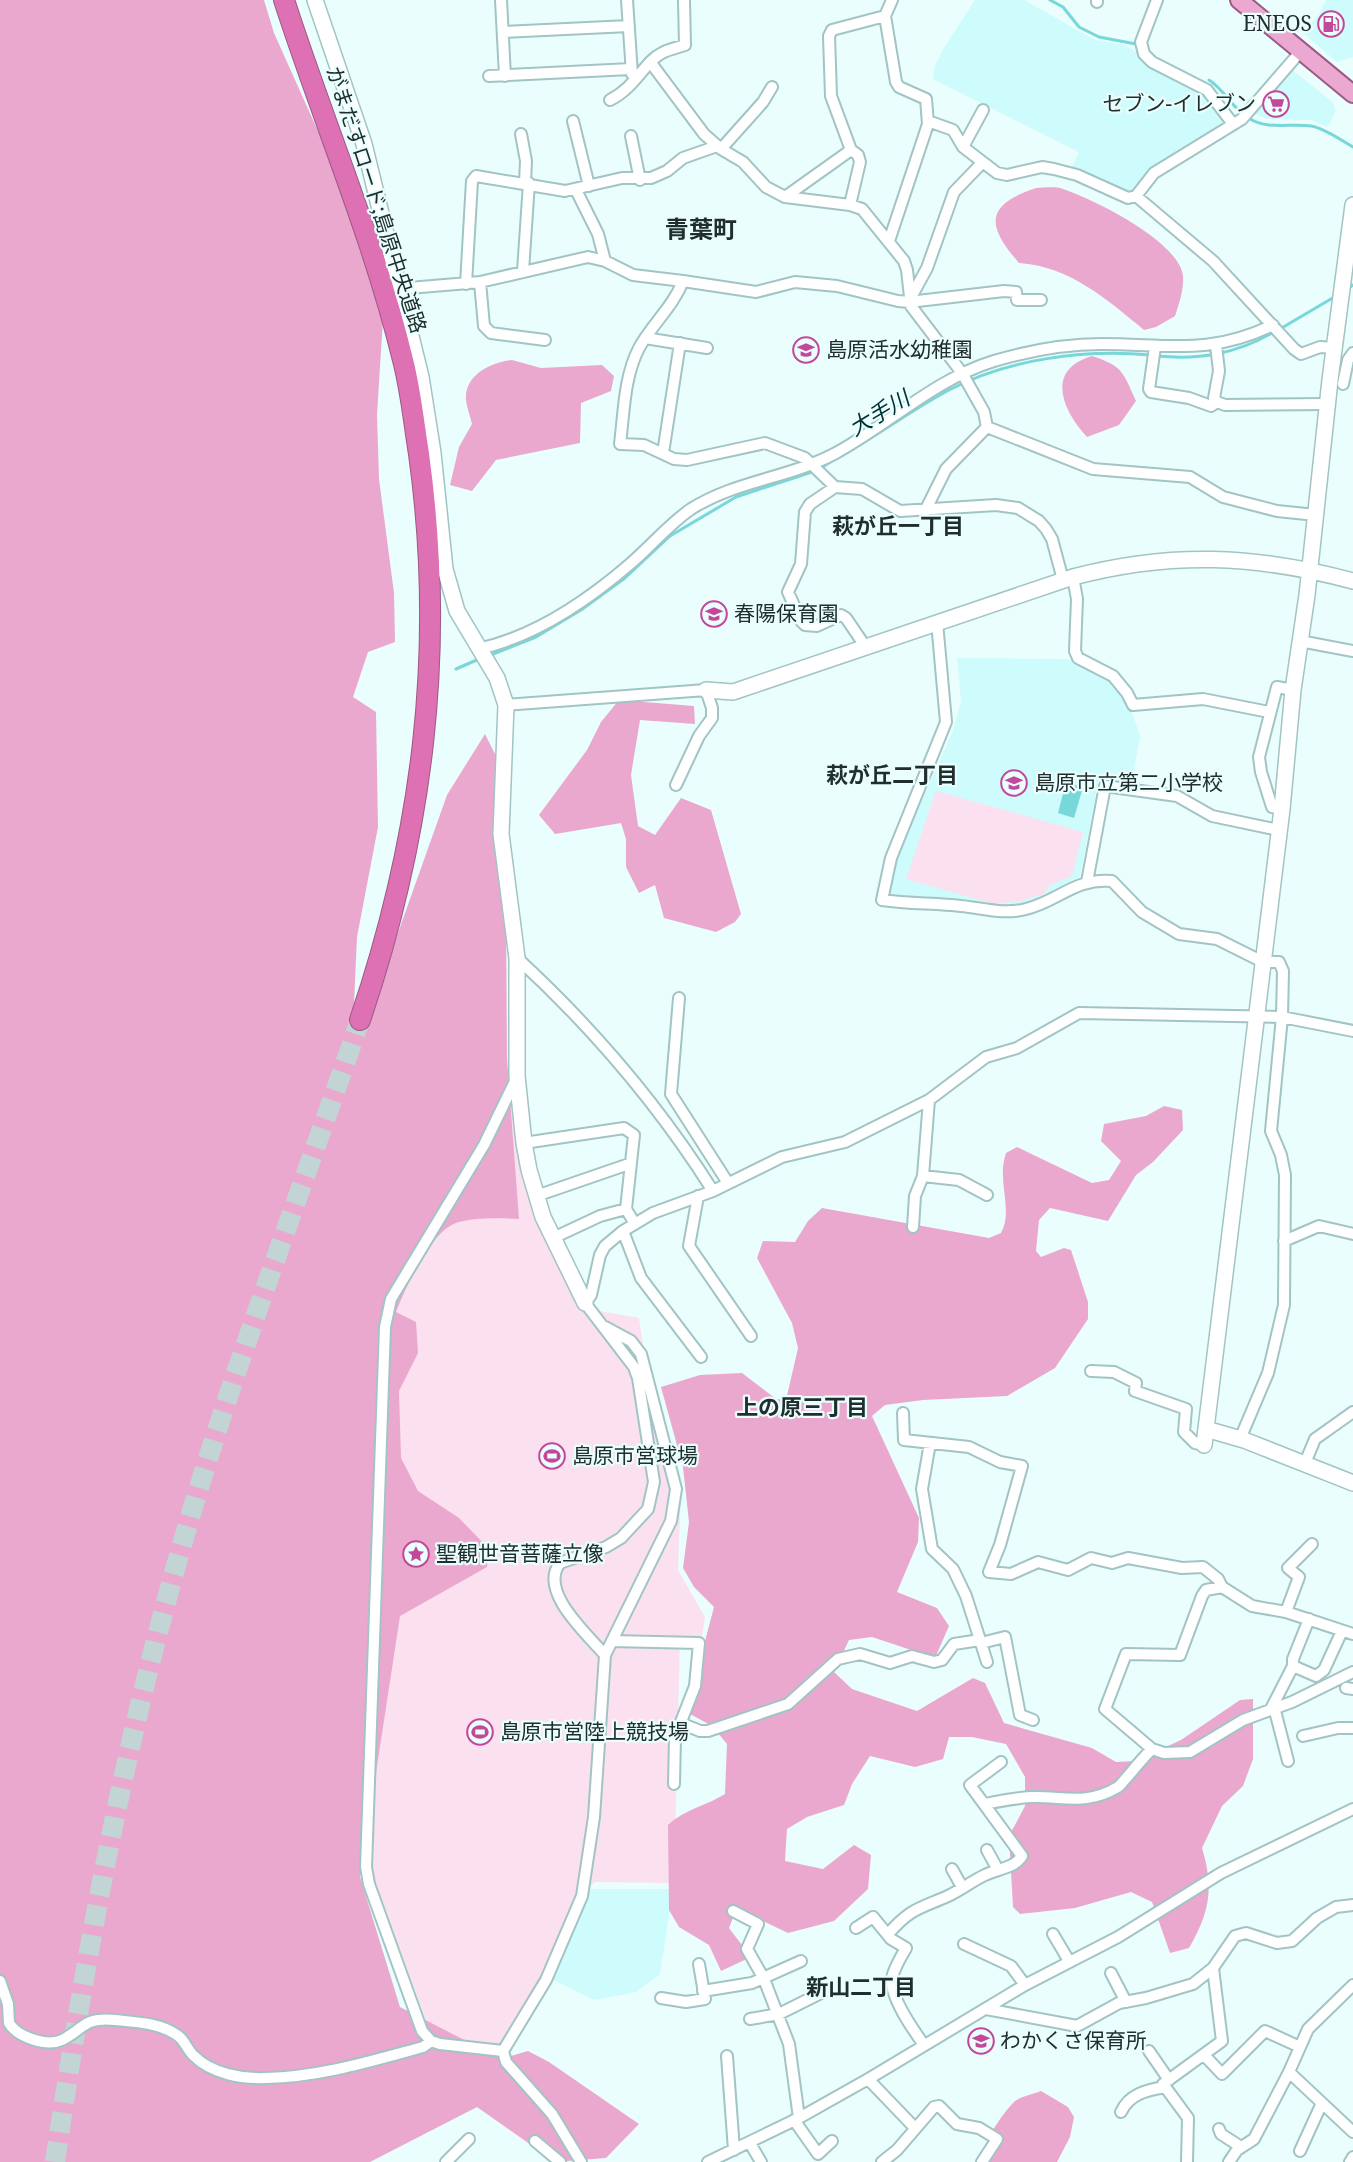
<svg xmlns="http://www.w3.org/2000/svg" width="1353" height="2162" viewBox="0 0 1353 2162" font-family="'Noto Serif','Noto Sans JP',serif">
<style>
.built{fill:#cefbfc}
.green{fill:#fbe0ef}
.forest{fill:#eaa8ce}
.water{fill:#77d7d9}
.lines{fill:none;stroke-linecap:round;stroke-linejoin:round}
.stream{stroke:#77d7d9;stroke-width:3}
.highway-tunnel{stroke:#c2d4d4;stroke-width:20;stroke-dasharray:20 10;stroke-linecap:butt}
.street-casing{stroke:#a2c4c4;stroke-width:14}
.secondary-casing{stroke:#a2c4c4;stroke-width:18}
.primary-casing{stroke:#9c5985;stroke-width:20}
.highway-casing{stroke:#9c5985;stroke-width:22}
.street{stroke:#fff;stroke-width:10}
.secondary{stroke:#fff;stroke-width:15}
.primary{stroke:#eba9d2;stroke-width:16}
.highway{stroke:#de70b4;stroke-width:20}
.labels{text-anchor:middle;stroke-width:4.5;stroke-linejoin:round;paint-order:stroke}
.poi-label{font-size:21px;fill:#202e2e;stroke:#eafefe;text-anchor:start}
.street-label{font-size:21px;fill:#202e2e;stroke:#eafefe}
.water-label{font-size:22px;font-style:italic;fill:#003132;stroke:#eafefe}
.neighbourhood-label{font-size:22px;font-weight:bold;fill:#202e2e;stroke:#eafefe}
.quarter-label{font-size:24px;font-weight:bold;fill:#202e2e;stroke:#eafefe}
</style>
<rect width="100%" height="100%" fill="#eafefe"/>
<path class="built" d="M975,0H1024L1095,40L1125,45L1140,54L1141,60L1205,94L1226,123L1131,192L1126,193L1071,169L1079,152L933,79L935,66L942,51Z
M1326,0H1353V57L1337,62L1301,31L1318,17Z
M1290,68L1332,102L1336,110L1328,127L1311,120L1267,119L1252,113Z
M957,658L1067,659L1103,673L1122,692L1130,707L1140,736L1131,787L1099,778L1080,876L1053,890L1041,901L1021,907L997,909L970,903L889,894L897,855L953,731L961,701Z
M591,1889H673L660,1974L636,1992L594,2000L551,1979Z"/>
<path class="green" d="M936,791L1083,832L1072,876L1050,885L1044,894L1021,901L994,904L906,879Z
M513,1094L527,1192L554,1255L582,1308L639,1318L643,1346L681,1491L678,1570L705,1617L702,1637H680L674,1883L595,1882L579,1896L540,1980L500,2046L439,2041L429,2028L370,1868L396,1302Z"/>
<path class="forest" d="M0,0H264L274,33L339,178L383,319L377,415L379,479L394,593L395,642L368,652L353,697L376,712L378,827L357,937L353,1026L367,1020L447,795L485,734L498,760L506,914L507,1058L519,1219C500,1218 477,1217 459,1222C431,1229 406,1287 396,1312L416,1322L418,1353L399,1391L401,1458L418,1491L459,1518L488,1548L487,1567L400,1616L360,1877L400,2007L480,2048L511,2056L528,2051L549,2062L639,2124L606,2158L555,2162L477,2107L370,2162H0Z
M1036,188C1044,188 1055,186 1063,189C1093,199 1179,241 1183,276C1184,290 1179,303 1175,316L1156,327L1144,330C1108,300 1069,266 1019,263C985,224 986,205 1036,188Z
M1092,356C1123,366 1123,372 1136,401L1119,425L1087,437C1062,410 1045,370 1092,356Z
M512,360L541,368L602,365L614,376L611,391L581,403L580,443L496,460L472,491L450,485L459,447L472,424C470,416 467,408 466,400C464,375 491,362 512,360Z
M619,700L694,706L695,724L640,720L631,775L638,826L655,835L681,798L711,810L741,914L735,922L716,932L664,918L655,885L639,893L626,867V839L621,823L555,834L539,815L587,750L601,722Z
M1164,1106L1182,1110L1183,1130L1153,1162L1136,1175L1108,1221L1050,1208L1039,1220L1036,1251L1041,1257L1064,1248L1071,1250L1088,1302V1319L1055,1368L1007,1396L923,1400L885,1405L872,1416L919,1518L918,1542L897,1592L937,1608L949,1626L935,1658L872,1637L849,1640L834,1672L852,1689L917,1711L973,1678L985,1683L1004,1723L1092,1748L1116,1762L1135,1761L1181,1740L1240,1700L1253,1699V1759L1243,1786L1222,1806L1202,1848C1214,1888 1210,1912 1189,1948L1170,1953L1152,1902L1131,1892L1075,1908L1020,1914L1013,1907L1009,1836L1025,1806V1777L1006,1744L972,1737H949L943,1759L915,1767L870,1756L852,1784L844,1805L807,1817L787,1829L785,1861L823,1869L854,1845L871,1855L868,1889L834,1921L788,1933L746,1913L734,1915L729,1928L751,1957L721,1971L709,1945L679,1927L669,1910L668,1825C687,1808 704,1807 725,1794L727,1744L712,1726L690,1714L691,1694L714,1607L694,1587L683,1568L689,1522L683,1467L661,1387L700,1375L742,1373L776,1399L786,1400L798,1348L792,1323L757,1258L763,1241L795,1242L808,1221L822,1208L989,1238L1001,1233C1014,1209 996,1182 1006,1153L1017,1147L1092,1183L1109,1180L1121,1161L1101,1141L1104,1124L1146,1116Z
M1041,2091L1068,2107L1074,2117L1070,2137L1057,2162H981C983,2142 1001,2115 1015,2101C1022,2096 1034,2094 1041,2091Z"/>
<path class="water" d="M1066,782L1083,787L1074,818L1058,813Z"/>
<g class="lines">
<path class="stream" d="M1050,0L1063,7L1079,27L1099,37L1136,44
M1209,80C1226,91 1233,110 1250,119C1269,130 1290,123 1311,126C1324,128 1341,140 1353,147
M1347,289L1353,285
M1280,329L1336,296
M1157,356C1200,360 1236,354 1274,332
M862,443C891,426 919,406 949,390C1008,359 1084,349 1150,355
M821,468L838,457
M488,656L536,637L581,610L625,578L670,536L736,497L815,471
M456,669L479,659"/>
<path class="highway-tunnel" d="M55,2162C84,1964 120,1766 174,1573C226,1385 297,1204 360,1020"/>
<g class="street-casing">
<path id="street" d="M501,0L505,76
M627,0L632,74
M1157,0L1141,42L1144,54L1152,62L1207,90L1233,124
M1097,2V0
M885,16L896,82L899,87L926,99L928,124L889,241
M503,32L629,26
M651,63L704,134L721,149L743,162L766,187L785,197L850,205L862,209L904,261L907,270L911,306L962,373L984,412L987,427L946,469L925,511
M489,76L631,69
M610,100C636,87 645,61 662,53C669,49 677,48 685,45L684,0
M573,121L589,186
M928,121L953,130L963,147L997,173L1007,175L1042,167L1054,169L1077,175L1128,198L1136,196L1154,173L1242,119L1301,51
M521,134L526,161L525,183
M631,136L640,180
M963,147L983,110
M721,149L763,102L772,87
M576,190L598,234L605,261
M1136,196L1213,261L1294,349L1301,354L1320,347L1334,348
M785,197L851,150L831,96L829,36L832,30L885,16L892,0
M850,205L860,162L858,155L851,150
M523,271L529,183
M683,281L756,292L795,282L837,286L898,301L909,302L1004,291L1016,292L1017,300H1041
M480,282L484,326L491,333L545,340
M466,284L472,181L476,176L565,191L622,178H651L667,171L683,158L717,146
M409,288L480,282L588,257L605,261L633,275L683,281C673,307 652,324 639,348C624,377 624,412 620,444L644,445L674,459L687,460L765,443L805,458L835,487L862,489L900,511L996,505L1018,508L1039,521L1046,529L1052,539L1063,580
M909,301L927,268L954,192L982,163
M645,338L707,348
M1216,345L1219,371L1214,398L1217,402L1225,405L1328,404
M1155,347L1149,389L1151,392L1189,398L1211,406L1217,402
M1343,384L1348,360L1353,353
M987,427L1093,469L1190,477L1223,497L1277,511L1316,515
M663,453L680,343
M835,487L810,504L805,512L801,564L788,592L801,621L805,625L817,626L841,615L846,618L865,646
M1073,577L1077,599L1075,651L1078,658L1113,676L1127,693L1133,705L1203,699L1269,712
M937,622L946,722L891,858L882,900C908,904 935,903 961,906C983,908 1004,915 1026,909C1059,901 1074,878 1112,881L1142,912L1179,934L1217,939L1263,962H1279L1283,971L1282,1017L1271,1131L1281,1155L1285,1175L1284,1305L1268,1373L1240,1439
M1300,641L1353,651
M478,649C534,637 587,601 630,564C651,546 669,524 691,509C735,481 788,478 834,454C888,425 935,379 994,361C1028,351 1066,344 1101,344C1169,344 1208,356 1273,325
M506,705L706,690L712,708V718L699,736L676,785
M1282,809L1272,807L1261,772L1259,757L1277,687L1293,690
M1087,882L1105,786L1177,796L1212,816L1279,830
M517,958C592,1027 658,1104 713,1191
M679,998L671,1094L728,1183
M524,1143L624,1128L634,1135L626,1209L635,1224
M923,1176L959,1180L987,1195
M536,1196L629,1164
M698,1196L689,1246L751,1336
M913,1227L915,1196L923,1176L929,1100
M623,1231L641,1278L701,1357
M553,1238L600,1216L626,1209
M1284,1241L1319,1226L1353,1234
M1091,1371L1114,1372L1136,1383L1135,1391L1186,1409L1184,1432L1195,1443L1204,1445
M903,1413L904,1440L969,1447L1000,1462L1022,1466L1000,1545L989,1572L1011,1574L1038,1562L1068,1570L1091,1558L1112,1563L1128,1558L1182,1568L1203,1567L1218,1579L1222,1587L1252,1606L1286,1612L1353,1634
M930,1443L922,1489L932,1549L953,1569L966,1596L987,1662
M1305,1463L1315,1439L1353,1412
M1286,1612L1299,1577L1288,1568L1312,1544
M612,1641L699,1643L695,1686L675,1737L674,1784
M981,1643L1005,1637L1020,1715L1033,1720
M605,1655L671,1521L676,1489L641,1354L631,1341L605,1327
M1293,1666L1316,1676L1324,1670L1342,1631
M1346,1688L1353,1689
M1272,1707L1293,1666V1659L1309,1619
M1274,1707L1288,1761
M680,1723L700,1731H708L788,1704L838,1659L860,1654L890,1663L912,1656L934,1662L942,1660L954,1644L980,1640
M1303,1736L1338,1728H1353
M1152,1749L1105,1709L1126,1654L1180,1655L1202,1596L1206,1590L1222,1587
M985,1804C1000,1801 1015,1798 1031,1797C1064,1796 1086,1806 1118,1787C1123,1783 1143,1757 1152,1749L1164,1753L1190,1752L1243,1720L1292,1702L1353,1672
M987,1850L998,1870
M952,1869L962,1887
M733,1911L758,1924L747,1949L764,1979L789,2044L799,2118
M856,1928L873,1917L891,1939L906,1948C901,1957 894,1968 892,1978C889,1996 914,2031 924,2045
M889,1933C911,1908 919,1909 948,1896C961,1890 972,1881 985,1875C997,1869 1015,1868 1022,1856L970,1785L1001,1762
M1053,1934L1069,1961
M964,1944L1011,1966L1025,1985
M1111,1973L1126,2002
M0,1981L8,2004L9,2023C17,2037 47,2047 62,2040C84,2029 83,2017 115,2020C135,2022 160,2023 177,2035C185,2040 187,2050 194,2056C212,2074 242,2079 266,2078C320,2077 371,2061 423,2047L431,2041
M703,1991L752,1983L801,1961
M661,1998L686,2002L705,1999L699,1964
M986,2009L1077,2026L1119,2003L1146,1998L1193,1984L1213,1968L1235,1936L1246,1933L1277,1943L1292,1941L1317,1918L1336,1907L1353,1905
M750,2019L779,2014L825,1991
M503,2051L440,2044L431,2041L422,2031L369,1884L366,1867L385,1327L391,1299L484,1145L517,1077
M1149,2051L1169,2080
M727,2056L734,2150
M1205,2056L1222,2074L1265,2031L1300,2047
M1289,2072L1353,2132
M868,2079L915,2128
M1121,2112C1129,2094 1147,2090 1165,2087
M794,2120L818,2154L832,2141
M1219,2129L1221,2134L1241,2147
M535,2141L560,2162
M750,2143L761,2162
M1300,2151L1321,2105
M446,2162L469,2139
M581,2162L552,2114L506,2062L503,2051L546,1980L582,1896L594,1817L605,1655C587,1634 538,1591 560,1563L606,1547L621,1538L648,1509L654,1482L638,1378L634,1367L585,1303L591,1295L600,1255L605,1246L623,1231L653,1213L713,1191L782,1157L845,1142L929,1100L986,1057L1017,1048L1079,1013L1282,1017L1353,1031
M708,2162L799,2118L870,2078L1025,1985L1118,1937L1221,1873L1353,1809
M882,2162L897,2150L934,2107L939,2106L957,2124L979,2128L997,2139L982,2162
M1187,2162L1188,2118L1163,2084L1222,2041L1213,1968
M1229,2162L1237,2150L1254,2139L1289,2072L1308,2029L1353,1985
M1350,2162L1353,2157"/>
</g>
<g class="secondary-casing">
<path id="secondary" d="M315,0L364,144L421,377L433,453L445,569L457,611L497,678L506,705L501,834L517,958V1076L524,1143L529,1170L543,1217L585,1303
M706,690L733,692L1073,577C1171,551 1256,555 1353,581
M1206,1429L1244,1440L1353,1483
M1204,1445L1282,809L1293,690L1307,595L1330,380L1353,205"/>
</g>
<g class="primary-casing">
<path id="primary" d="M1239,0L1353,94"/>
</g>
<g class="highway-casing">
<path id="highway" d="M284,0C323,121 373,237 403,360C411,391 414,423 419,454C446,650 423,834 360,1020"/>
</g>
<use href="#street" class="street"/>
<use href="#secondary" class="secondary"/>
<use href="#primary" class="primary"/>
<use href="#highway" class="highway"/>
</g>
<defs>
<g id="fuel-ring" transform="scale(1.35)"><circle r="9.5" fill="#eafefe" stroke="#c44899" stroke-width="1.5"/><path d="M-5.5-6h7V0h2V4h1.3V-2.5L3-4.5l.8-.8L6-3V5H2.5V1h-1V6h-7ZM-4.2-4.7v3.2H.2V-4.7Z" fill="#c44899"/></g>
<g id="supermarket-ring" transform="scale(1.35)"><circle r="9.5" fill="#eafefe" stroke="#c44899" stroke-width="1.5"/><path d="M-6-5.5h2.5l.6 2H6L4.5 2H-2.5L-4.4-4H-6ZM-1.5 3.2a1.3 1.3 0 1 0 .1 0ZM3 3.2a1.3 1.3 0 1 0 .1 0Z" fill="#c44899"/></g>
<g id="school-ring" transform="scale(1.35)"><circle r="9.5" fill="#eafefe" stroke="#c44899" stroke-width="1.5"/><path d="M0-5L7-2L0 1L-7-2ZM-4 1L0 2.5L4 1V4Q0 6-4 4Z" fill="#c44899"/></g>
<g id="stadium-ring" transform="scale(1.35)"><circle r="9.5" fill="#eafefe" stroke="#c44899" stroke-width="1.5"/><path d="M0-5a6.5 5 0 1 0 0 10a6.5 5 0 1 0 0-10ZM-3.5-1.8h7v3.6h-7Z" fill="#c44899"/></g>
<g id="sight-ring" transform="scale(1.35)"><circle r="9.5" fill="#eafefe" stroke="#c44899" stroke-width="1.5"/><path d="M0-6L1.8-2.2L6-1.7L2.9 1.2L3.7 5.4L0 3.3L-3.7 5.4L-2.9 1.2L-6-1.7L-1.8-2.2Z" fill="#c44899"/></g>
</defs>
<g fill-rule="evenodd">
<use href="#fuel-ring" x="1331" y="24"/>
<use href="#supermarket-ring" x="1276" y="104"/>
<use href="#school-ring" x="806" y="350"/>
<use href="#school-ring" x="714" y="614"/>
<use href="#school-ring" x="1014" y="783"/>
<use href="#stadium-ring" x="552" y="1456"/>
<use href="#sight-ring" x="416" y="1554"/>
<use href="#stadium-ring" x="480" y="1732"/>
<use href="#school-ring" x="981" y="2041"/>
</g>
<g class="labels">
<g class="poi-label">
<text x="1312" y="31" text-anchor="end">ENEOS</text>
<text x="1256" y="111" text-anchor="end">セブン-イレブン</text>
<text x="826" y="357">島原活水幼稚園</text>
<text x="734" y="621">春陽保育園</text>
<text x="1034" y="790">島原市立第二小学校</text>
<text x="572" y="1463">島原市営球場</text>
<text x="436" y="1561">聖観世音菩薩立像</text>
<text x="500" y="1739">島原市営陸上競技場</text>
<text x="1000" y="2048">わかくさ保育所</text>
</g>
<g class="street-label">
<text transform="translate(376 200) rotate(72)" y="7">がまだすロード;島原中央道路</text>
</g>
<g class="water-label">
<text transform="translate(879 413) rotate(-31)" y="8">大手川</text>
</g>
<g class="neighbourhood-label">
<text x="898" y="534">萩が丘一丁目</text>
<text x="892" y="783">萩が丘二丁目</text>
<text x="802" y="1415">上の原三丁目</text>
<text x="861" y="1995">新山二丁目</text>
</g>
<g class="quarter-label">
<text x="701" y="238">青葉町</text>
</g>
</g>
</svg>
